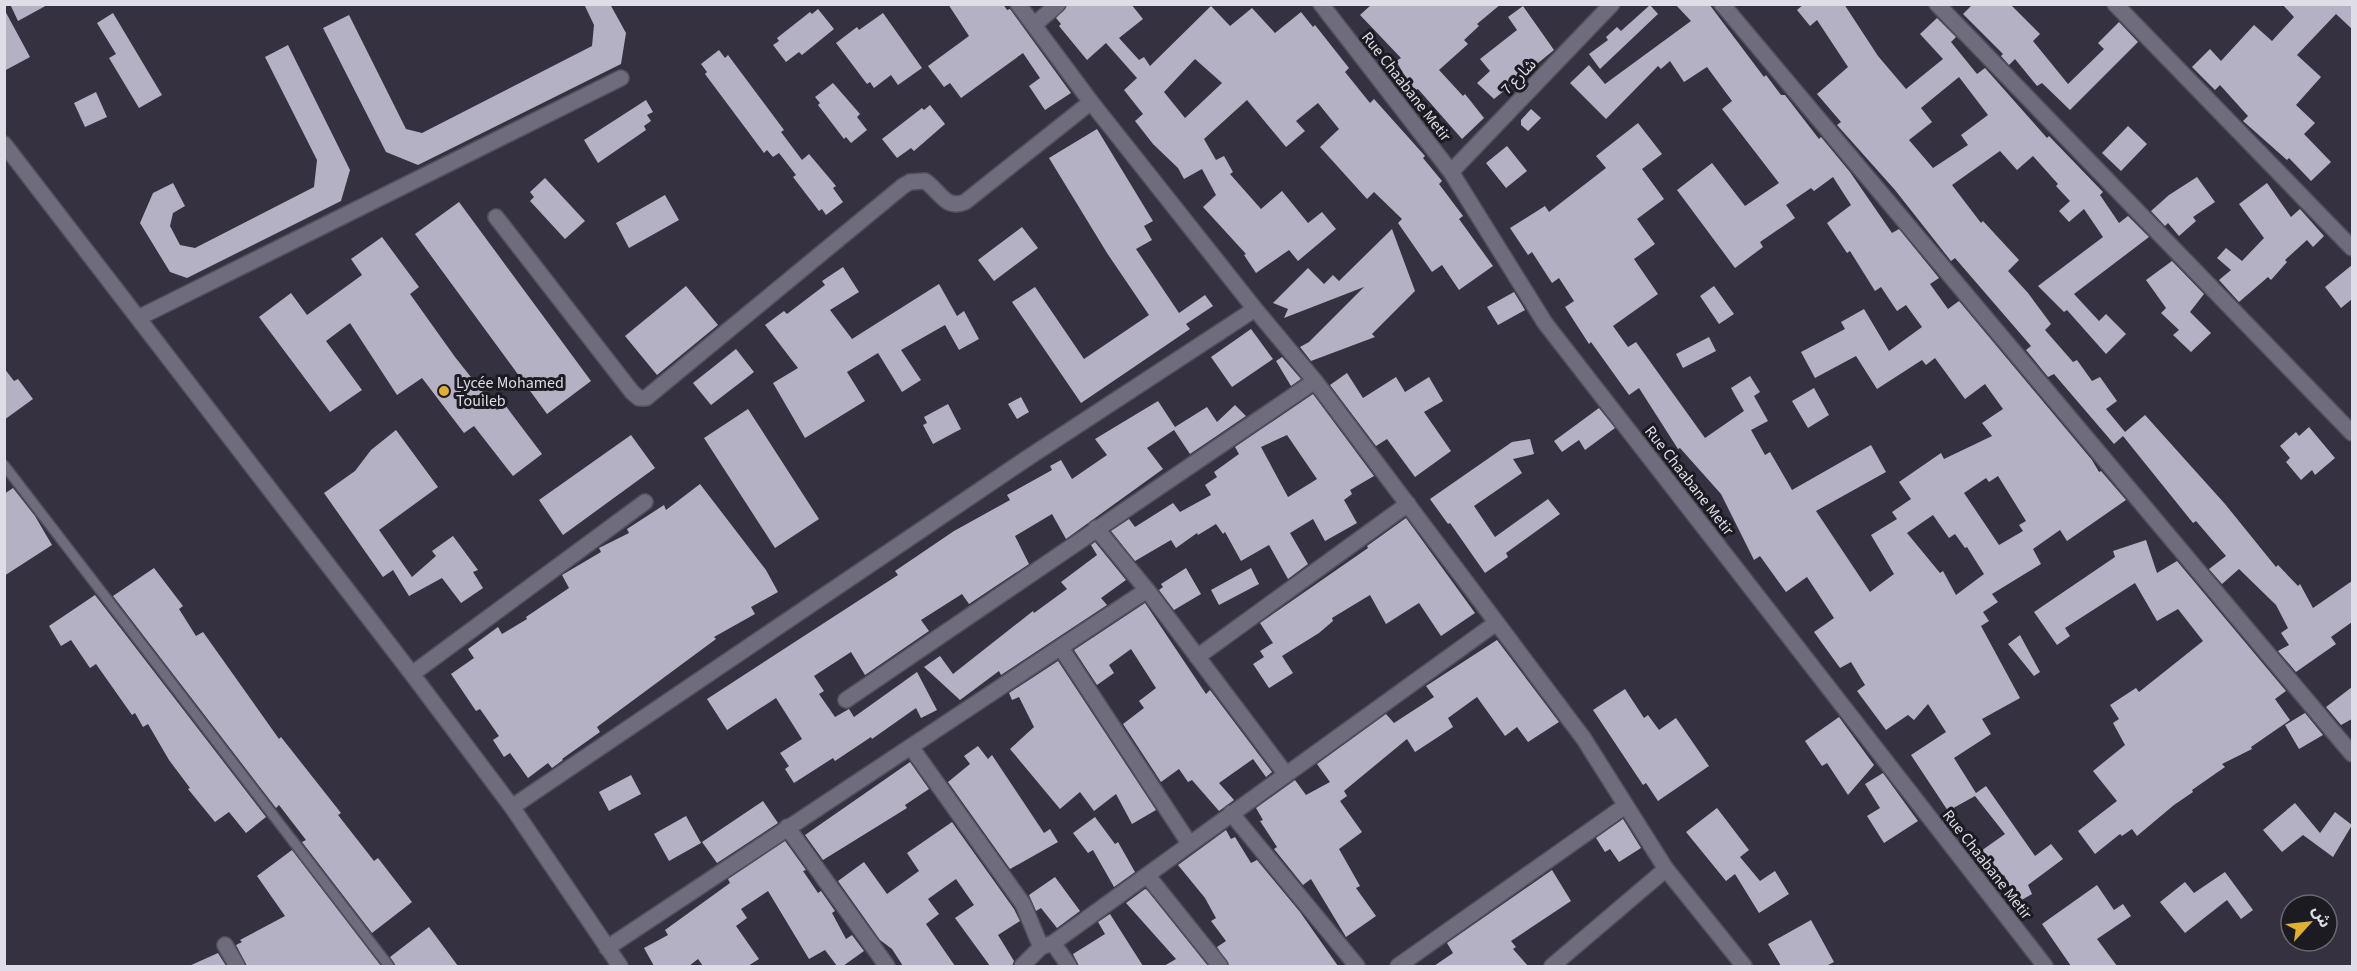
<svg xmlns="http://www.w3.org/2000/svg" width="2357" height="971" viewBox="0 0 2357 971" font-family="'Source Sans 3','Noto Sans Arabic',sans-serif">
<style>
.building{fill:#b5b1c4;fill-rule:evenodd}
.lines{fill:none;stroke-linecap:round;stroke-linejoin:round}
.lane-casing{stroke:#53505d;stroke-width:12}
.street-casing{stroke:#53505d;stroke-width:18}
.lane{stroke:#6f6c7d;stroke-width:9}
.street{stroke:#6f6c7d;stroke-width:15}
.poi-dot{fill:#e1af34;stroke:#1c1b22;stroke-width:2}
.labels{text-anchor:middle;stroke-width:6;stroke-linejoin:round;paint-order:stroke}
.street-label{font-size:16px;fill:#dfdde7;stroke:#1c1b22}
.poi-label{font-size:16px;fill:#dfdde7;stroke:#1c1b22;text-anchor:start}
</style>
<rect width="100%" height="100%" fill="#353141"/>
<path class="building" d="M10,4H49L18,21Z
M584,4H610L626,33L621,64L418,165L386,152L323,28L349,15L406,129L422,133L592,46L594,25Z
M948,4H1003L1007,10L1010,9L1071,93L1045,110L1029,86L1040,78L1023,53L961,98L950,83L944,87L928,66L969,36Z
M1067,4H1131L1143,19L1119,38L1139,60L1144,57L1150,66L1211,6L1230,26L1252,8L1275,33L1301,12L1313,27L1315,25L1349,68L1345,72L1370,103L1374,99L1425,156L1423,158L1442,181L1439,184L1463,216L1459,219L1493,266L1459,290L1442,265L1432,272L1398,223L1402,219L1374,192L1367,199L1320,147L1339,129L1318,103L1296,121L1305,131L1286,147L1247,100L1204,139L1216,160L1224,156L1233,172L1230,174L1261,209L1282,191L1308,223L1322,212L1336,229L1298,261L1289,250L1256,273L1244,255L1246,254L1203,207L1216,195L1202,169L1184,179L1178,168L1153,144L1135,121L1143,114L1124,90L1137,78L1106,43L1087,60L1059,26L1061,24L1056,18ZM1195,59L1222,83L1185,118L1164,92Z
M1372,4H1501L1477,24L1479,26L1464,40L1468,44L1439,70L1463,96L1465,94L1484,118L1462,139L1418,89L1414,91L1396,61L1401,58L1360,15Z
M1675,4H1709L1764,77L1766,75L1781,95H1785L1819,139L1821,137L1850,172L1892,233L1899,229L1939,278L1930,284L1948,309L1959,301L2092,460L2099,472L2101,471L2126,500L2067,541L2060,530L2033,549L2041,564L1992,594L1998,602L1983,612L1989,621L1981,626L2020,698L1982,719L1991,734L1954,758L1976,793L1986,786L2035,856L2051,844L2063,859L2028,885L2032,894L2018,902L2004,875L1999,879L1981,851L2005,834L1975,796L1948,811L1911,755L1946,732L1928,704L1914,720L1908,715L1886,730L1857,691L1865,685L1851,662L1840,668L1814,632L1834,618L1807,577L1786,592L1760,556L1754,560L1721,494L1680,448L1678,449L1639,388L1629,395L1591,342L1589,344L1565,307L1574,301L1559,278L1552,283L1532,252L1528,255L1510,228L1545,206L1549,212L1606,168L1596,156L1638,123L1662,154L1642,169L1664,199L1637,219L1655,244L1634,259L1658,294L1613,326L1628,347L1636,342L1705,438L1744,411L1731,388L1750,376L1760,392L1754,396L1768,421L1751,430L1765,455L1770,452L1792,490L1871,445L1886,472L1816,511L1870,592L1894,574L1871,535L1897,519L1892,512L1911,499L1899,482L1941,453L1944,459L1992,436L1982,423L2003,409L1985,384L1965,399L1935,358L1926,365L1922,360L1877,389L1856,356L1815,378L1801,352L1845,329L1841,322L1864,309L1889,351L1922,327L1906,305L1897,311L1881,287L1875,291L1850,251L1847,253L1827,223L1851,205L1833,177L1814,191L1811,188L1786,205L1795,218L1760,242L1763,247L1735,268L1677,190L1712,163L1745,206L1779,183L1722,109L1732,101L1707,67L1684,82L1670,61L1661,69L1658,66L1606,119L1570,83L1589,65L1605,84L1691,21ZM1998,476L2026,521L2019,525L2023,531L1999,545L1964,493L1986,478L1989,482ZM1933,515L1949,538L1955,534L1965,548L1967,547L1984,574L1956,595L1943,571L1940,573L1907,533Z
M1804,4H1844L1878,56L1906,89L1943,59L1920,34L1937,18L1956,37L1951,42L1977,74L1985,68L2047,138L2049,136L2103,192L2100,195L2119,223L2128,216L2149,237L2074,294L2099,321L2106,314L2126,334L2106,354L2067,310L2064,312L2038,286L2103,237L2084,209L2069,222L2059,211L2070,201L2056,186L2058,184L2033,156L2017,170L2000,151L1952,185L1981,223L1983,221L2019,260L2008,271L2028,293L2051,324L2045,330L2073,362L2077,360L2092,381L2100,377L2117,401L2106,409L2125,432L2145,415L2225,504L2276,567L2278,565L2298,586L2300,584L2313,608L2352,581V622L2331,637L2336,644L2296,672L2278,651L2289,645L2281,633L2288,628L2276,605L2239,569L2222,584L2209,569L2226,556L2196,521L2193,523L2123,436L2114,444L2054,374L2048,377L2026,350L2031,346L1955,258L1951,261L1895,190L1837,125L1841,122L1817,94L1848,67L1817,20L1810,26L1797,10ZM1959,77L1988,115L1961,135L1968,145L1933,168L1909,140L1932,122L1921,108Z
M1973,4H2010L2040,34L2033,41L2068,84L2104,49L2098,43L2119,22L2138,42L2070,110L2042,83L2037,86L2015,59L2009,65L2001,56L2003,54L1963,14Z
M2282,4H2352V29L2336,14L2297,55L2321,77L2296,105L2315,123L2304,134L2331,162L2311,181L2289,158L2287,160L2243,121L2248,116L2220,85L2215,90L2192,67L2210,49L2221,61L2254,25L2272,41L2294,17Z
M1650,5L1658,14L1600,69L1589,54L1608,40L1606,37L1617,27L1621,31Z
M1523,6L1554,50L1494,99L1477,83L1490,71L1480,59L1517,30L1508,17Z
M4,9L30,57L4,71Z
M818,9L834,29L802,55L799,52L786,62L773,45L779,41L777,38L810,12L812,14Z
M113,13L162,95L139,108L109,58L116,54L97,23Z
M883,13L922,68L898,85L891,75L874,88L870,82L867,84L836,43L857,27L859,30Z
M288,45L350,170L341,201L187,278L170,272L140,223L153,193L173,183L185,206L173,213L170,226L180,245L195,248L314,187L317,160L265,57Z
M719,50L725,58L728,55L784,130L781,132L802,160L809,154L836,186L833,188L843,202L826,215L822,209L819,211L793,177L796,175L779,153L773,157L767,150L764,153L705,74L707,72L701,64Z
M833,83L860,114L857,117L867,130L851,143L846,137L844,139L818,105L820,103L815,97Z
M96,92L107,117L85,127L74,103Z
M646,100L653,112L647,115L651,121L644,126L646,130L598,163L584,140Z
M930,105L945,124L914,151L911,148L897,158L882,139L922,108L924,110Z
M1531,109L1541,118L1528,131L1521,125V120Z
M2128,126L2147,144L2121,171L2102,153Z
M1097,129L1153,221L1144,226L1152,240L1136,249L1179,313L1205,295L1213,306L1186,324L1190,329L1081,403L1012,302L1035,287L1084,359L1149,315L1107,253L1049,158Z
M1507,146L1527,171L1506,188L1486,163Z
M2197,177L2215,202L2193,217L2196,221L2179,236L2168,223L2165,226L2151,211L2169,195Z
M545,178L585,221L565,239L530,201L534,197L530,192Z
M2267,183L2291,217L2300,209L2324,236L2313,247L2307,240L2285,260L2287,262L2271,280L2268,277L2239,302L2219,280L2231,270L2217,258L2226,248L2242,261L2264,238L2239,204Z
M665,195L679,220L629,248L616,223Z
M459,202L591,381L547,414L415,234Z
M1022,227L1038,248L994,281L978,260Z
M1392,229L1415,291L1372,334L1375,337L1311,361L1300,347L1309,342L1364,287L1284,318L1288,309L1273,303L1308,268L1324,284L1333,275L1339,281Z
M382,237L419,287L410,294L455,357L497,410L505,405L542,454L513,476L474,426L464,433L422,378L397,395L350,323L326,341L362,390L330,412L259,317L291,293L307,315L362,275L351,259Z
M2172,261L2204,294L2190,312L2211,333L2191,352L2173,335L2179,330L2161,313L2166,308L2146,280Z
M2352,265V299L2341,308L2325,287Z
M843,267L859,292L830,310L852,339L939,284L957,316L964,311L979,339L959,350L945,325L901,350L921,380L902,392L878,353L847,372L865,401L805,438L773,383L798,368L765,325L784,311L787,314L825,285L822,281Z
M686,286L718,325L657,375L625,336Z
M1714,286L1734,314L1719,324L1700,296Z
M1514,292L1525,310L1498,325L1487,307Z
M1251,329L1273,359L1232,387L1211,357Z
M1709,337L1716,351L1683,368L1676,354Z
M736,349L754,372L711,405L693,383Z
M1282,357L1301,379L1291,386L1276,361Z
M4,368L14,381L18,379L33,399L4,420Z
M1347,373L1363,398L1396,377L1405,392L1429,377L1443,401L1424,412L1451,451L1415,477L1387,439L1376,446L1330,385Z
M1814,388L1829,415L1808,428L1792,401Z
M1313,394L1374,476L1350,490L1352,494L1344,500L1357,523L1325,541L1313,519L1290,533L1308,564L1288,579L1269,545L1241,561L1225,532L1223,534L1216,524L1198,535L1197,533L1176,548L1171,540L1135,561L1111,531L1129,519L1135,527L1173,503L1180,512L1211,495L1205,485L1217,477L1214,472L1239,454L1235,447ZM1287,435L1317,479L1288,497L1261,447Z
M1021,397L1029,412L1017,419L1008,404Z
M1158,401L1175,427L1207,407L1217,422L1235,405L1246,416L1190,454L1174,430L1147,448L1163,469L1066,539L1052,514L1015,536L1029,564L969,604L962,594L921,620L929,631L865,675L851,652L814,676L824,691L819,694L835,717L849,709L854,717L917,672L937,710L921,718L916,708L872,739L871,737L835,761L833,758L794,783L785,769L789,766L780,753L802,739L776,698L727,730L707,699L898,575L895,571L954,531L1010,500L1007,495L1052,470L1050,466L1061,460L1072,479L1107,455L1095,439Z
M948,404L961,429L933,444L923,425L927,423L924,417Z
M1599,408L1615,428L1585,450L1579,440L1562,452L1554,441Z
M748,409L819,519L775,548L704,438Z
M2309,427L2335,458L2315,475L2312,470L2301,480L2286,462L2290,458L2280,446L2296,432L2299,436Z
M396,430L438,487L379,530L412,577L436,556L432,551L453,536L478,570L473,572L483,588L461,603L442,578L409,596L393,570L383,577L324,493L355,471L371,450Z
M631,435L655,468L563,535L539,500Z
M1530,439L1534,454L1513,459L1522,473L1474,506L1495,537L1548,499L1560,514L1506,553L1508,557L1485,573L1450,523L1448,524L1430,499L1512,442Z
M700,484L766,570L778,592L751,607L755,614L714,637L716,639L597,727L600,732L562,759L563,760L552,768L548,763L528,778L510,753L504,757L493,740L499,736L480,709L476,711L451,674L474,658L468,649L498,627L502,634L527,619L526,617L569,588L562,575L601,552L599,548L629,533L627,529L664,505L666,510Z
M13,488L35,516L52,545L4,576V494Z
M1406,518L1475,613L1441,636L1419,603L1386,624L1370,595L1332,618L1333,621L1319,633L1282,656L1293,673L1269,688L1253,664L1264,657L1260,651L1273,643L1260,623L1368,548L1367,546Z
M2146,540L2157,573L2177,561L2286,691L2275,699L2290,720L2251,747L2252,749L2222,764L2225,767L2192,790L2193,792L2174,805L2137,836L2132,829L2122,836L2120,834L2095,854L2078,831L2117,801L2093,771L2125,745L2113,723L2119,719L2110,705L2136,688L2139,692L2203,641L2178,609L2157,621L2135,583L2065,628L2070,636L2057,645L2034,612L2115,557L2113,551Z
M1095,542L1126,580L1101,598L1107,605L1001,675L999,671L960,700L924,667L940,656L953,674L1033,611L1034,613L1067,589L1061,582L1097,555L1091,545Z
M154,568L183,606L179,609L196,636L203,632L279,739L281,737L341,813L338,815L374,861L378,858L412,902L372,933L302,842L306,840L279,805L276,808L113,596Z
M1186,568L1201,594L1174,610L1159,590L1163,587L1161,584Z
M1251,568L1259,584L1219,605L1211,590Z
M95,595L266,817L246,833L229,812L215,822L188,789L190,788L169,760L148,724L143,727L135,713L132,715L96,664L90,668L71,640L61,646L49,626Z
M1145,603L1206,694L1210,690L1272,772L1266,777L1253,759L1219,783L1234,800L1219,811L1192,780L1188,782L1179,769L1161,782L1123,724L1144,708L1139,701L1156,688L1131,649L1109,665L1114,673L1097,685L1074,650Z
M2020,635L2040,672L2034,676L2008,644Z
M1497,640L1559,722L1528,742L1517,727L1505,736L1477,697L1448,718L1453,727L1435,739L1415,752L1407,739L1344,791L1347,796L1340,801L1362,832L1339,849L1360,886L1356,888L1376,916L1346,937L1311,879L1303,885L1274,849L1277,847L1260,821L1263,820L1256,808L1295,780L1306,795L1330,782L1317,764L1386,714L1394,723L1434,697L1426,686Z
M1058,661L1156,810L1132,824L1116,794L1094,811L1080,792L1060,809L1010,749L1034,727L1019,697L1012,700L1009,693Z
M2352,687V719L2341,725L2326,707Z
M1625,689L1644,718L1648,715L1659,730L1676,718L1709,766L1658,801L1646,783L1643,785L1593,710Z
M2305,713L2323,735L2299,749L2285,725Z
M1839,717L1874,765L1848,795L1827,763L1822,766L1805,741Z
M978,746L988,759L992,755L1044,833L1050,829L1058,842L1010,869L948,782L970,764L964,756Z
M910,762L929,789L905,805L907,808L823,860L805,835Z
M1883,773L1918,821L1884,843L1867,816L1880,808L1865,784Z
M631,775L641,794L609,811L599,792Z
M763,801L778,823L717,863L702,842Z
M2295,803L2320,833L2335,812L2352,825L2333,857L2303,835L2282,852L2263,830Z
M1717,808L1749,850L1740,857L1760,881L1775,871L1789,894L1759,913L1735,874L1726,881L1686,832Z
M686,816L701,843L669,861L654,834Z
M1095,817L1115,844L1118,842L1135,872L1114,887L1093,850L1088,853L1073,833Z
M1623,819L1641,848L1619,862L1610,849L1605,852L1596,838Z
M952,822L1014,909L1020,921L998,935L1014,961L1012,966H990L955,918L974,905L956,879L928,899L939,914L926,924L955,966H903L892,949L880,940L838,881L864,862L887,894L919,871L907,853Z
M1226,830L1231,839L1235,837L1251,863L1257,860L1300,912L1338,966H1229L1217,947L1226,941L1211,921L1216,918L1205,898L1178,865Z
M785,841L806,870L803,871L818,893L821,891L835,911L832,913L846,939L852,935L864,951L843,966H837L825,950L809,959L768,891L741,909L747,918L736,926L759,959L748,966H703L698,959L689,966H654L644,948L668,935L665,930L730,883L728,879Z
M292,850L381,966H247L236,945L242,942L240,940L285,916L257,876Z
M1552,870L1571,901L1511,941L1516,947L1513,949L1528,966H1434L1453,953L1447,943Z
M2225,872L2253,910L2241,919L2227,900L2185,933L2160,902L2185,882L2194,893Z
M1055,877L1080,911L1057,928L1041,908L1036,911L1029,895Z
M2097,885L2114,910L2123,904L2131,916L2097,939L2117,966H2071L2042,924Z
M1145,889L1147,890L1208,966H1164L1176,959L1126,903Z
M1110,914L1143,966H1079L1073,954L1105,934L1098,922Z
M1811,920L1834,962L1826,966H1781L1768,944Z
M429,927L458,966H396L390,957Z
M218,953L226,966H189Z"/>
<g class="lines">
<g class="lane-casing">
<path id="lane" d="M4,465L389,966"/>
</g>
<g class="street-casing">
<path id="street" d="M1018,4L1091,102L1255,309L1315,381L1584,739L1666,869L1744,966
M1321,4L1451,172L1545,323L2045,966
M1722,4L2352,754
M1937,4L2352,433
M2115,4L2352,248
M1034,25L1058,4
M4,144L412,674L512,807L620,966
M1451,172L1612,4
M496,217L632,392L639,398H646L903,186L910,182L925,181C940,191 945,210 965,202L1091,102
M138,318L621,78
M1096,528L1147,590L1285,773
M1061,648L1189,843
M1197,657L1408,504
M412,674L645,502
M846,700L1315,381
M911,747L1023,904L1041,947
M512,807L1026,459L1255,309
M1231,813L1357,966
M787,827L887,966
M1147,875L1220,966
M1053,943L1069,966
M225,945L237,966
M607,948L1147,590
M1022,966L1041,947L1053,943L1496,623
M1398,966L1625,806
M1552,966L1666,869"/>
</g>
<use href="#lane" class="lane"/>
<use href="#street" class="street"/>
</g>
<circle class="poi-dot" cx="444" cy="391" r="6"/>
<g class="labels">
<g class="street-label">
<text transform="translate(1518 76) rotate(-46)" y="6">شارع 7</text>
<text transform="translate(1407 86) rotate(52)" y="6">Rue Chaabane Metir</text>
<text transform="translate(1690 480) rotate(52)" y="6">Rue Chaabane Metir</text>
<text transform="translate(1988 864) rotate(52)" y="6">Rue Chaabane Metir</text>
</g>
<g class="poi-label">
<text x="456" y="388">Lycée Mohamed<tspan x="456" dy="18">Touileb</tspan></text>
</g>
</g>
<rect width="2357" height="971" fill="none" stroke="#dfdde7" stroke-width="12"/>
<g transform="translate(2309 923) rotate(63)"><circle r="28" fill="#1c1b22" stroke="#6a6971" stroke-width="1.5"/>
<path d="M0-4.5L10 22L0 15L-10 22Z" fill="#e1af34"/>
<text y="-9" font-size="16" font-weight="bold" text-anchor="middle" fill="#dfdde7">ش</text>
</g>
</svg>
